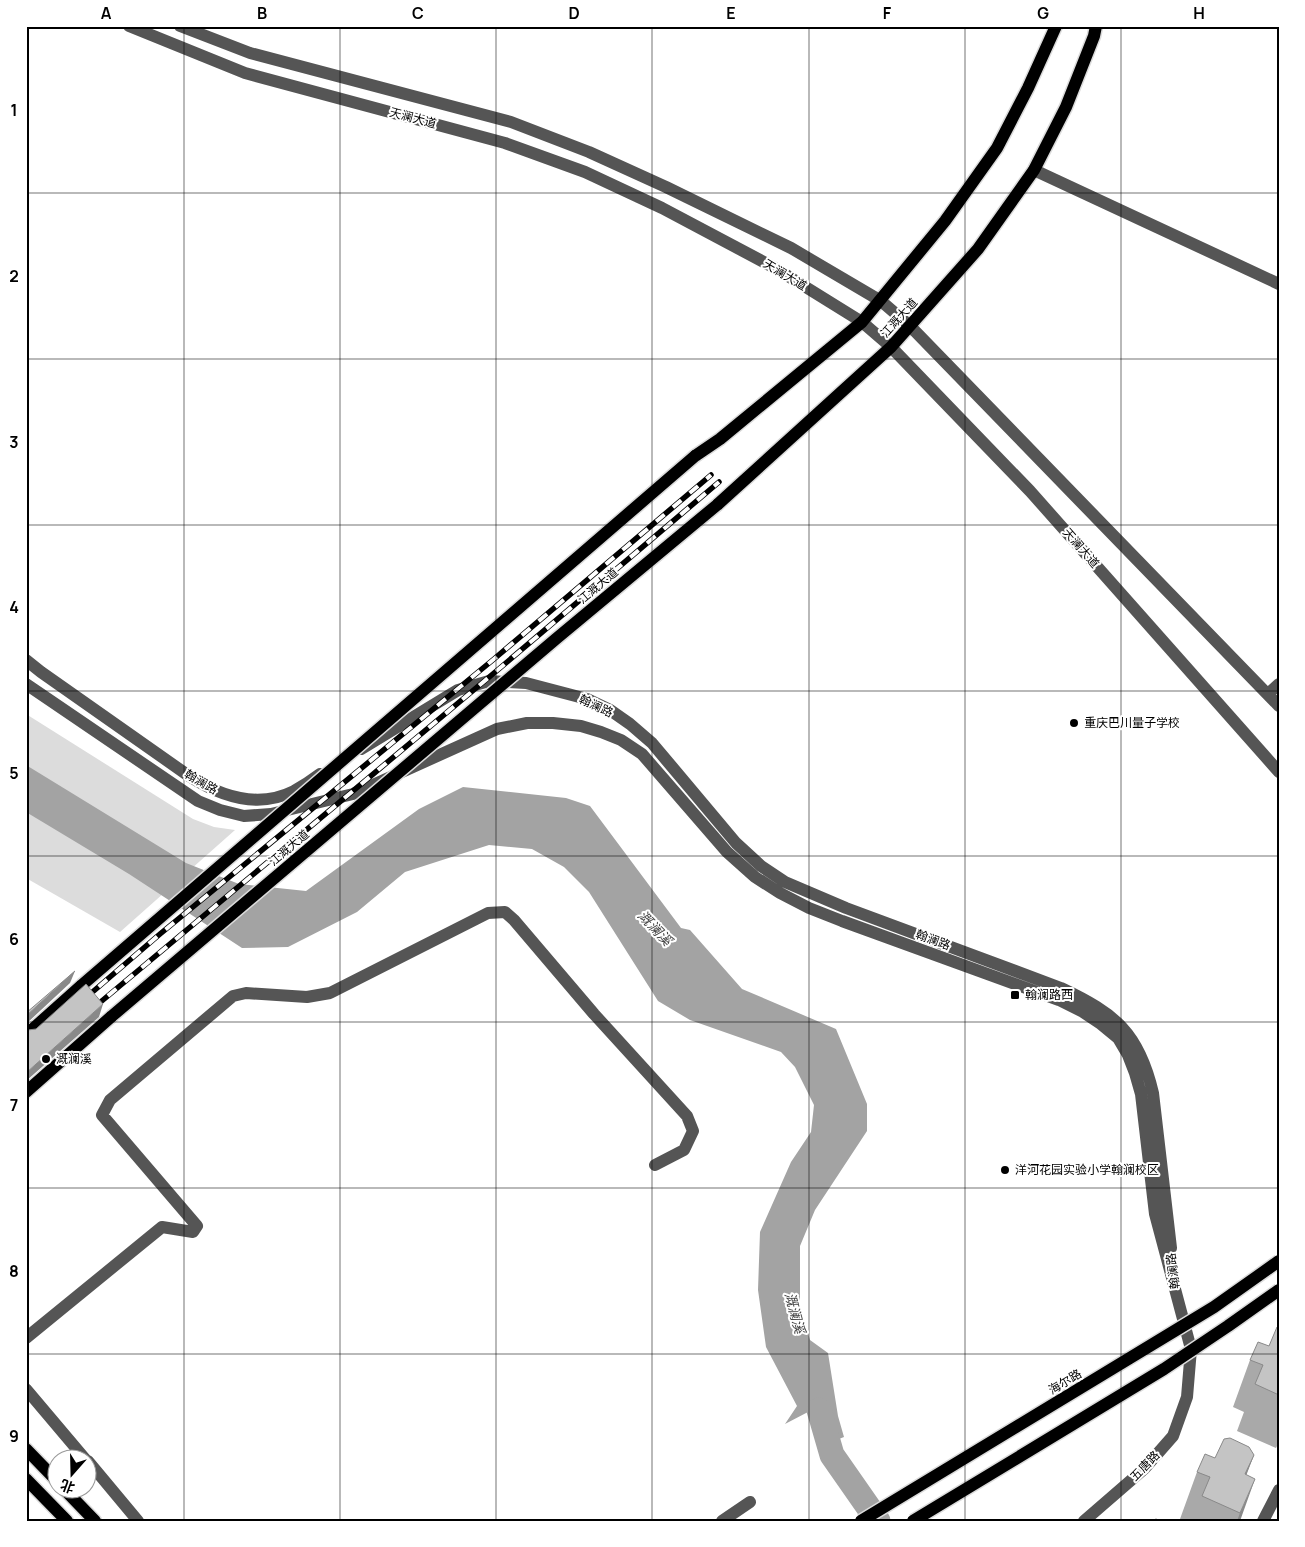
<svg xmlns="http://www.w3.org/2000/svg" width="1305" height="1547" viewBox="0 0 1305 1547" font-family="Manrope,'Noto Sans SC',sans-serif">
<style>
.green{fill:#dcdcdc}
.water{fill:#a3a3a3}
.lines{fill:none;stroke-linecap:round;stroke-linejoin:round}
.river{stroke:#a3a3a3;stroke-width:25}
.major-casing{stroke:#dbdbdb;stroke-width:15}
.minor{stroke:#555;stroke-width:12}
.major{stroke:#000;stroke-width:12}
.rail-casing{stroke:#000;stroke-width:5.5}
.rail{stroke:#fff;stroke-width:4;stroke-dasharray:11;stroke-linecap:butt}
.major-bridge-casing{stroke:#dbdbdb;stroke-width:15;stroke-linecap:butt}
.major-bridge{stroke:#000;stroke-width:12}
.wall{fill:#a9a9a9}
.shaded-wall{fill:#898989}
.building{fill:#c4c4c4;stroke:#898989}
.grid{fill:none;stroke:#000;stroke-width:1;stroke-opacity:0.55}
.poi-dot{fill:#000;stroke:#fff;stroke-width:2}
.labels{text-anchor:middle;stroke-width:4;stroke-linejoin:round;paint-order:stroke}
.street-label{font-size:12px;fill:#000;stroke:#fff}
.poi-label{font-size:12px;fill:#000;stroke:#fff;text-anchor:start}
.water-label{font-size:14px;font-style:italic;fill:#444;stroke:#fff}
.neatline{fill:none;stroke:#000;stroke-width:2}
.grid-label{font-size:16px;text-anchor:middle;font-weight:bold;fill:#000}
</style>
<rect width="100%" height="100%" fill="#fff"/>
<path class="green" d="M26,714L193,819L214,827L235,830L120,932L26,878Z"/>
<path class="water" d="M26,765L186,863L239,884L306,891L419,809L463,787L566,798L590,806L681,928L690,930L742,989L836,1029L867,1104V1131L815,1210L800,1246V1305L810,1340L828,1353L838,1416L844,1437L821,1446L808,1412L785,1424L797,1406L766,1347L758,1290L760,1232L791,1162L811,1132L814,1105L795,1067L781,1052L690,1020L658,1001L589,892L564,867L532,849L489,845L405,872L357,912L288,947L242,948L129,874L26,812Z"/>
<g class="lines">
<path class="river" d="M819,1410L832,1455L878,1521"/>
<g class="major-casing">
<path id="major" d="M695,456L720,439L862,322L945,221L997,148L1028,88L1056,26
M717,505L891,347L978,249L1034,170L1066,107L1094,36L1096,26
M26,1035L82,985
M26,1092L112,1016
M26,1449L58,1482
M26,1479L67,1521
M65,1490L95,1521"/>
</g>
<path class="minor" d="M129,26L245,73L505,143L585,172L662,208L775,268L862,322L891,347L1030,491L1279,772
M180,26L250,53L511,122L589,152L666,187L791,248L881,301L910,326L1279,706
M1034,170L1279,284
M26,660L41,672L189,776C220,796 258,809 294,791C303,786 312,780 320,774
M26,684L198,801L220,810L244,816L271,814L353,794L497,729L527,723H553L581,726L601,732L621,740L642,754L727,852L755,877L780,893L809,908L842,921L1059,1000L1083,1012L1101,1024L1118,1038L1128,1055L1135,1073L1141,1094L1155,1214L1191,1349L1187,1397L1173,1436L1144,1469L1084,1521
M1268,694L1279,684
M361,749L458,690L489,681L526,683L587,699L610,710L630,724L652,743L736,843L761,866L785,882L846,908L1061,988C1116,1014 1139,1033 1153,1093L1171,1248
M26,1338L162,1227L193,1232L197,1226L102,1115L110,1100L233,996L246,993L307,997L330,993L488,913L505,912L514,920L594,1014L687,1116L693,1131L684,1150L655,1165
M26,1389L86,1460
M88,1461L138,1521
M722,1521L750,1502
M1263,1521L1279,1490"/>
<use href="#major" class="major"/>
<g class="rail-casing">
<path id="rail" d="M82,1001L160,934L494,659L711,475
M91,1010L500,668L719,482"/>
</g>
<use href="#rail" class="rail"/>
<g class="major-bridge-casing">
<path id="major-bridge" d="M82,985L695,456
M112,1016L557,638L717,505
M861,1521L1214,1307L1279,1261
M913,1521L1164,1369L1228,1326L1279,1290"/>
</g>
<use href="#major-bridge" class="major-bridge"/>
</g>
<path class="wall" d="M1279,1327V1442L1276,1448L1237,1431L1244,1412L1233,1407L1250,1360L1269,1346Z
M1254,1455L1246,1475L1240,1521H1184L1180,1519L1197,1472L1215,1458Z"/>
<path class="shaded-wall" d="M75,971L70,983L26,1024V1016Z
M103,1004L99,1017L26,1081V1073Z
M1254,1455L1236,1502L1245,1474Z
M1255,1479L1240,1521H1237L1240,1513Z"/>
<path class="building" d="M75,971L26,1016V1013Z
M86,984L103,1004L26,1073V1029L28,1030L36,1029Z
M1277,1327H1279V1395L1255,1384L1263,1365L1250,1360L1258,1342L1269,1346Z
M1230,1438L1249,1447L1254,1455L1245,1474L1255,1479L1240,1513L1202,1496L1210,1477L1197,1472L1205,1454L1215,1458L1224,1439Z
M1156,1519L1161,1521H1151Z"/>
<path class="grid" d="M184,26V1521M340,26V1521M496,26V1521M652,26V1521M809,26V1521M965,26V1521M1121,26V1521M26,193H1279M26,359H1279M26,525H1279M26,691H1279M26,856H1279M26,1022H1279M26,1188H1279M26,1354H1279"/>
<g class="poi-dot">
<circle cx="1074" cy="723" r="5"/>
<rect x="1010" y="990" width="10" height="10" rx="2.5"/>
<circle cx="46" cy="1059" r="5"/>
<circle cx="1005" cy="1170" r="5"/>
</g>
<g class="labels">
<g class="street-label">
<text transform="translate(413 118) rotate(15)" y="4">天澜大道</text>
<text transform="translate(785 275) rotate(31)" y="4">天澜大道</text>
<text transform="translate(899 318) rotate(-48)" y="4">江溉大道</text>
<text transform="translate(1081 548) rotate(49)" y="4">天澜大道</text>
<text transform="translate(598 586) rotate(-40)" y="4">江溉大道</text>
<text transform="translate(596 706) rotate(25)" y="4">翰澜路</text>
<text transform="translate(201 782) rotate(30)" y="4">翰澜路</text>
<text transform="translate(289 848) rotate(-40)" y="4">江溉大道</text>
<text transform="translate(933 940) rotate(20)" y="4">翰澜路</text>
<text transform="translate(1173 1271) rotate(-97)" y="4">翰澜路</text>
<text transform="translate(1065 1382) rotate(-31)" y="4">海尔路</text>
<text transform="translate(1145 1466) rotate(-46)" y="4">五唐路</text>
</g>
<g class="poi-label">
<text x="1084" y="727">重庆巴川量子学校</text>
<text x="1025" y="999">翰澜路西</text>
<text x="56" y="1063">溉澜溪</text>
<text x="1015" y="1174">洋河花园实验小学翰澜校区</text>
</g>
<g class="water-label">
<text transform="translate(655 928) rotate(46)" y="5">溉澜溪</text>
<text transform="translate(795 1313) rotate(75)" y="5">溉澜溪</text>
</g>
</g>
<rect width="1305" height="1547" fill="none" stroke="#ffffff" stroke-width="55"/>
<g transform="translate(72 1474) rotate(200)"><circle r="24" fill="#ffffff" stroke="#999999"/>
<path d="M0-4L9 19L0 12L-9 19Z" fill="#000000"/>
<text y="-8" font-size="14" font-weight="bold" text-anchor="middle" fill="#000000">北</text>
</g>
<rect x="28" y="28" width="1250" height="1492" class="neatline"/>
<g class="grid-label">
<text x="106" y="19">A</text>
<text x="262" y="19">B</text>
<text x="418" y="19">C</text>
<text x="574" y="19">D</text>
<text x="731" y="19">E</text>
<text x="887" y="19">F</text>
<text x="1043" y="19">G</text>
<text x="1199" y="19">H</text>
<text x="14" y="116">1</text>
<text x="14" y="282">2</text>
<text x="14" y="448">3</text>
<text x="14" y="613">4</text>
<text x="14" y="779">5</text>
<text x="14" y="945">6</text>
<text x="14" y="1111">7</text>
<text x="14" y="1277">8</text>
<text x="14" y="1442">9</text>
</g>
</svg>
